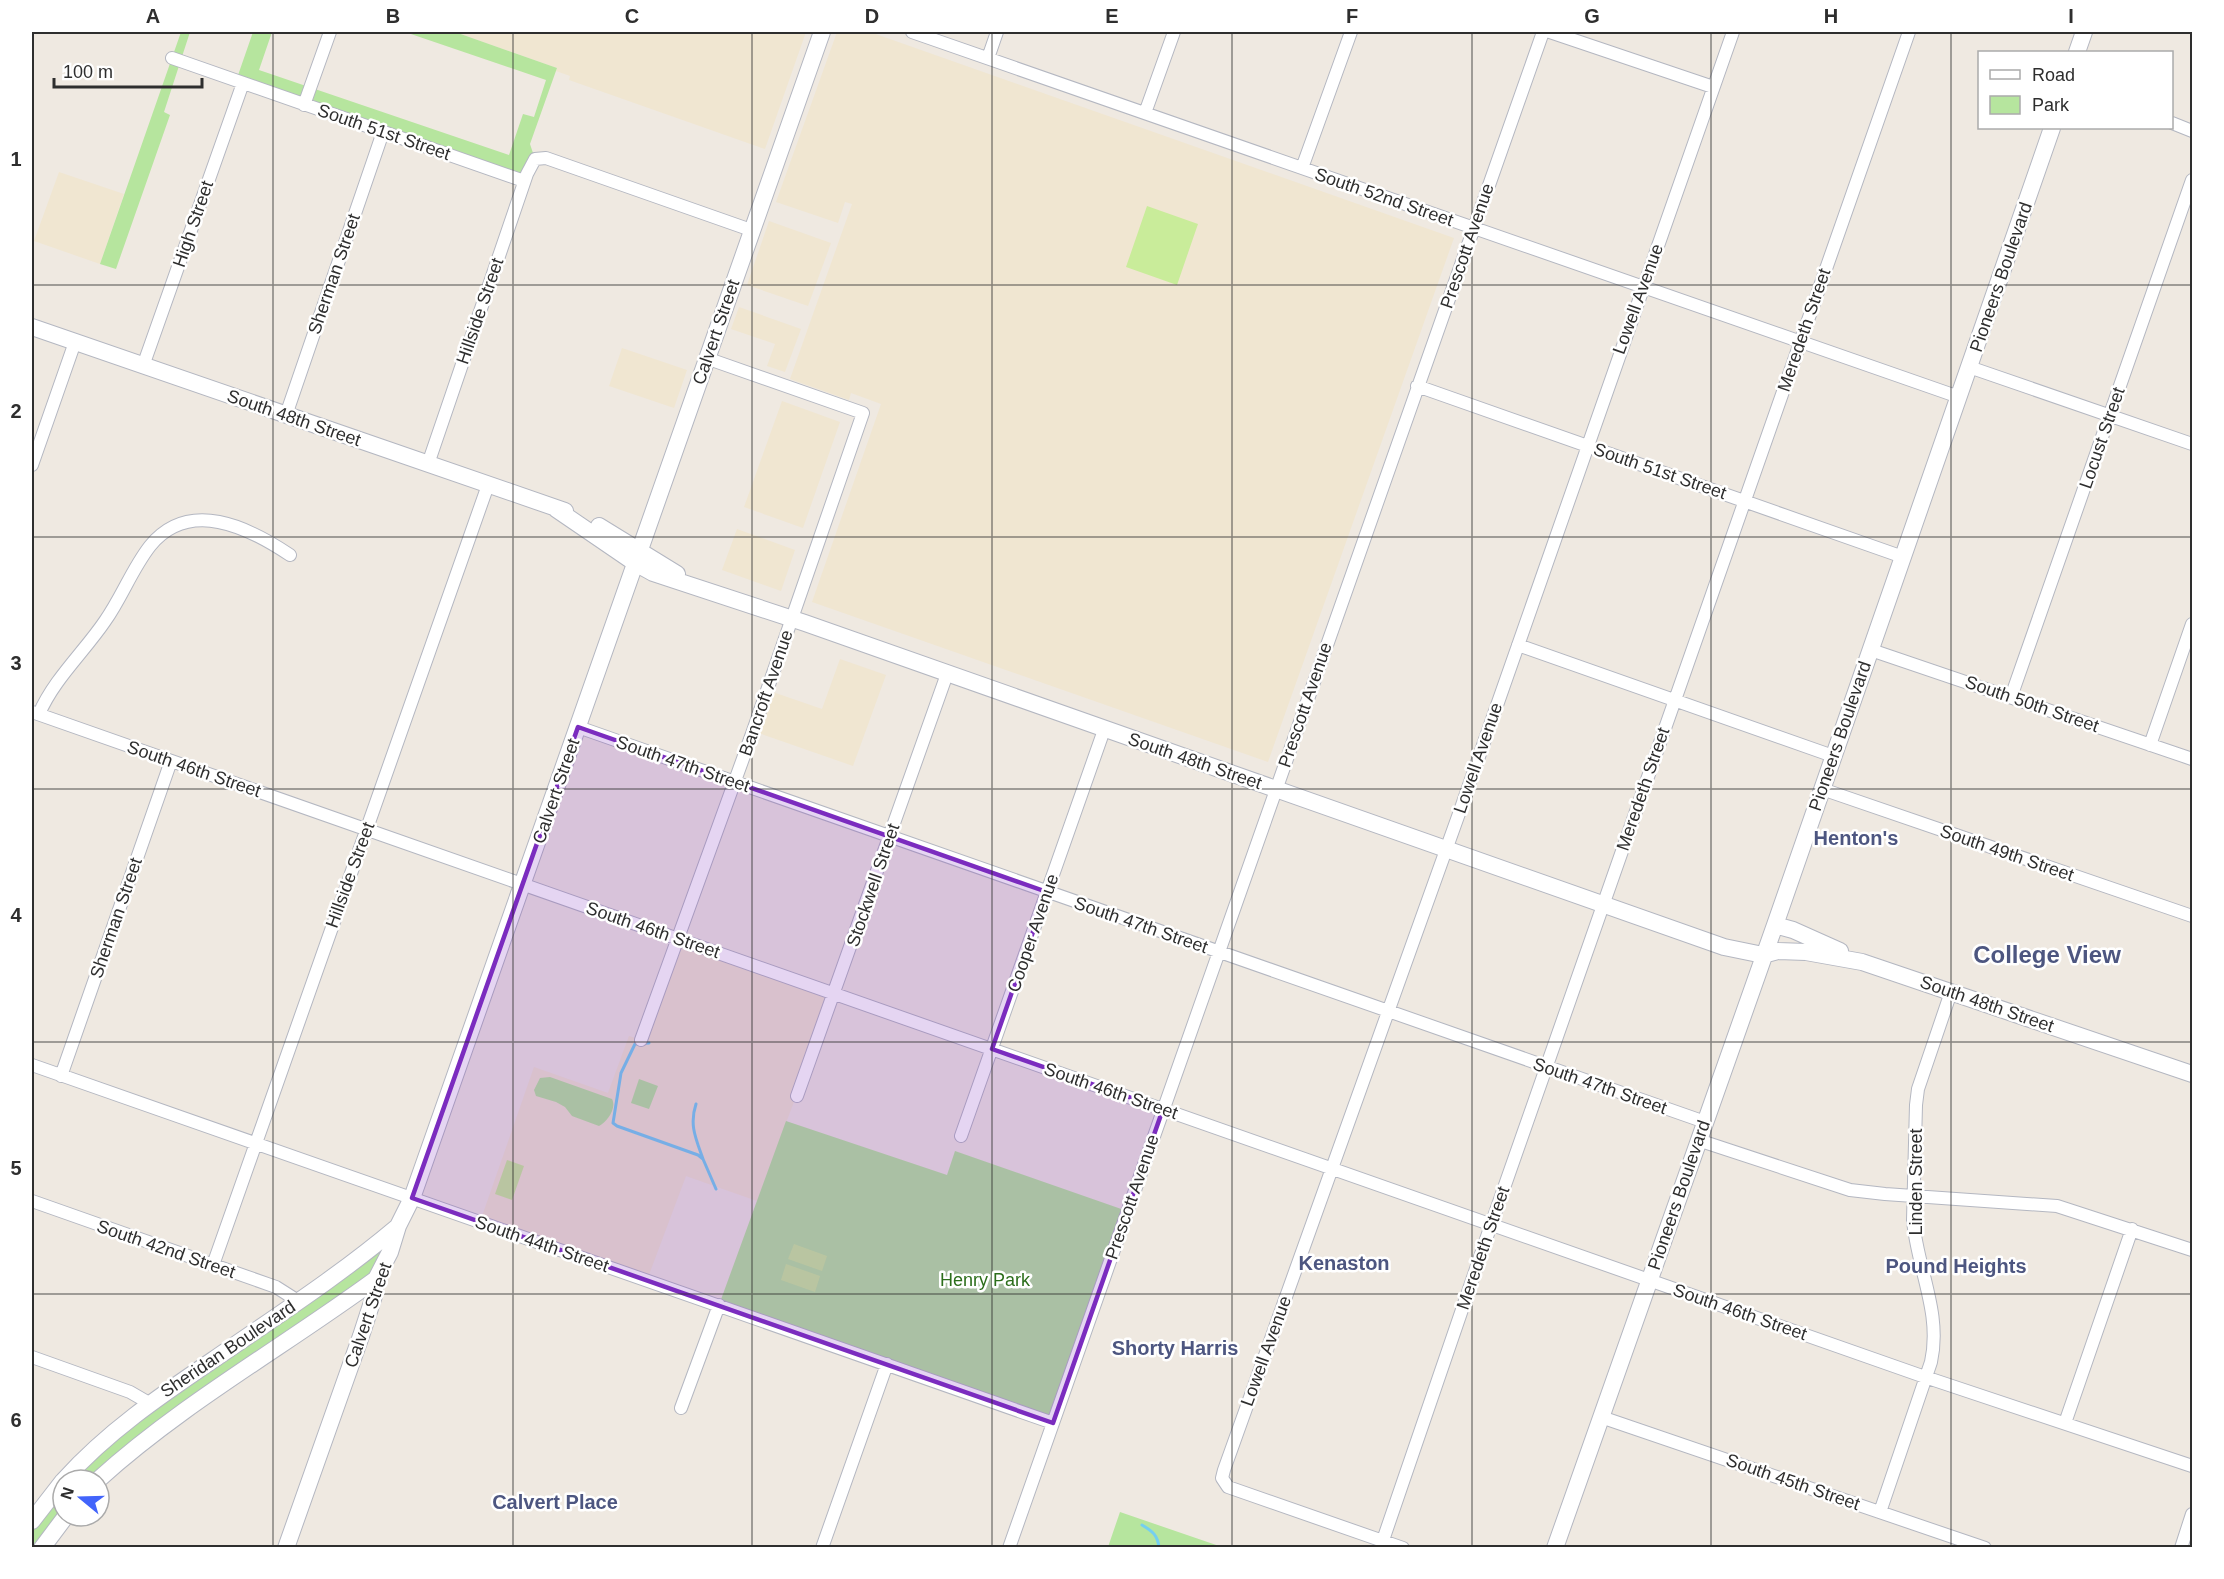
<svg xmlns="http://www.w3.org/2000/svg" width="2224" height="1579" viewBox="0 0 2224 1579" font-family="Arial,sans-serif">
<style>
.education{fill:#f0e6d1}
.green{fill:#b6e59e}
.pitch{fill:#c9ec9a}
.lines{fill:none;stroke-linecap:round;stroke-linejoin:round}
.stream{stroke:#75cff0;stroke-width:3}
.street-casing{stroke:#b4b7c1;stroke-width:14}
.secondary-casing{stroke:#b4b7c1;stroke-width:18}
.street{stroke:#fff;stroke-width:12}
.secondary{stroke:#fff;stroke-width:16}
.marked{fill:#7b2cbf;fill-opacity:0.2;stroke:#7b2cbf;stroke-width:4.5;stroke-linejoin:round}
.grid{fill:none;stroke:#2e2e2e;stroke-width:1.5;stroke-opacity:0.55}
.labels{text-anchor:middle;stroke-width:5;stroke-linejoin:round;paint-order:stroke}
.street-label{font-size:18px;fill:#2e2e2e;stroke:#fff}
.park-label{font-size:18px;fill:#2c6e1b;stroke:#fff}
.neighbourhood-label{font-size:20px;font-weight:bold;fill:#4d5680;stroke:#fff}
.district-label{font-size:24px;font-weight:bold;fill:#4d5680;stroke:#fff}
.neatline{fill:none;stroke:#2e2e2e;stroke-width:2}
.grid-label{font-size:20px;text-anchor:middle;font-weight:bold;fill:#2e2e2e}
</style>
<rect width="100%" height="100%" fill="#efe9e1"/>
<path class="education" d="M455,32H806L765,149L569,80L570,76L556,71L557,68Z
M837,32H870L1454,238L1268,762L812,602L881,404L851,393L849,400L790,379L852,204L845,202L838,223L776,202Z
M59,172L124,194L100,264L34,241Z
M769,221L831,243L808,306L747,285Z
M739,307L801,329L785,372L767,366L775,344L731,329Z
M622,348L687,370L674,408L609,386Z
M782,401L840,422L803,528L744,507Z
M737,529L795,550L781,591L722,570Z
M840,659L886,675L853,766L753,731L767,690L822,709Z
M679,939L834,994L757,1201L686,1176L647,1280L480,1222L534,1067L608,1093L629,1036L641,1040Z"/>
<path class="green" d="M181,32H190L164,112L170,115L116,269L100,264Z
M253,32H272L259,70L509,155L523,114L534,117L546,80L405,32H455L557,68L530,144L535,159L524,181L236,81Z
M550,1077L612,1099C617,1108 607,1122 599,1126L572,1116L565,1107L556,1102L536,1096L534,1090L540,1078Z
M639,1079L658,1086L649,1109L631,1103Z
M786,1121L947,1175L955,1151L1127,1211L1053,1423L719,1305Z
M398,1226L382,1267L98,1480H64L77,1466Z
M63,1481V1516L42,1547L32,1548V1521Z
M1120,1512L1222,1547H1108Z"/>
<path class="pitch" d="M1147,206L1198,224L1177,285L1126,267Z
M507,1160L524,1166L512,1200L495,1194Z
M794,1244L827,1256L822,1271L788,1259Z
M786,1264L820,1276L815,1292L781,1280Z"/>
<g class="lines">
<path class="stream" d="M649,1043L635,1044L621,1073L613,1123L617,1126L698,1155L703,1159L716,1189
M696,1104C689,1125 696,1139 703,1159
M1142,1525C1152,1531 1158,1535 1159,1548"/>
<g class="street-casing">
<path id="street" d="M912,32L1959,397
M1550,32L1713,87
M172,58L524,181
M988,58L997,32
M304,105L330,32
M1145,113L1174,32
M2172,123L2192,131
M1302,168L1351,32
M143,366L243,83
M1969,367L2192,444
M1417,386L1903,557
M286,415L383,132
M428,464L527,174L535,159L546,158L751,230
M32,465L75,342
M1518,645L1833,756
M1871,650L2192,759
M2011,697L2192,180
M32,712L1925,1377L2192,1466
M39,714C54,679 84,652 105,621C122,597 132,569 150,546C189,498 248,527 290,555
M578,727L1705,1122
M2150,745L2192,624
M1822,789L2192,916
M641,1040L753,731L863,413L706,358
M32,1065L1053,1423
M61,1076L171,761
M797,1096L947,674
M961,1136L1104,730
M1698,1140L1850,1190L1885,1194L2057,1206L2192,1250
M32,1201L276,1287L298,1301
M213,1265L488,485
M32,1357L130,1392L149,1403
M681,1408L719,1305
M1601,1417L1985,1548
M2065,1423L2132,1229
M1880,1512L1931,1362C1942,1313 1917,1268 1913,1220L1916,1105L1918,1089L1951,992
M1381,1546L1491,1225L1909,32
M822,1548L887,1364
M1009,1548L1543,32
M1403,1548L1228,1487L1222,1478L1224,1470L1461,808L1733,32
M2181,1548L2192,1514"/>
</g>
<g class="secondary-casing">
<path id="secondary" d="M2077,52L2084,32
M32,327L565,511
M556,509L635,563L653,573L805,623L1724,947L1763,955L1778,951L1806,952L1862,962L2192,1074
M599,526L677,574
M1775,925L1793,930L1840,951
M64,1480C107,1432 160,1396 213,1360C275,1317 339,1276 397,1227
M98,1480C183,1403 285,1346 376,1279
M32,1521L63,1481
M42,1548L66,1516
M286,1548L361,1336L374,1296L376,1279L390,1252L398,1226L412,1198L822,32
M1555,1548L1775,925L2052,128"/>
</g>
<use href="#street" class="street"/>
<use href="#secondary" class="secondary"/>
</g>
<path class="marked" d="M578,727L1047,892L992,1049L1163,1109L1053,1423L412,1198Z"/>
<path class="grid" d="M273,32V1548M513,32V1548M752,32V1548M992,32V1548M1232,32V1548M1472,32V1548M1711,32V1548M1951,32V1548M32,285H2192M32,537H2192M32,789H2192M32,1042H2192M32,1294H2192"/>
<g class="labels">
<g class="street-label">
<text transform="translate(384 132) rotate(19)" y="6">South 51st Street</text>
<text transform="translate(1384 197) rotate(19)" y="6">South 52nd Street</text>
<text transform="translate(193 224) rotate(-71)" y="6">High Street</text>
<text transform="translate(1467 246) rotate(-71)" y="6">Prescott Avenue</text>
<text transform="translate(334 274) rotate(-71)" y="6">Sherman Street</text>
<text transform="translate(2001 277) rotate(-71)" y="6">Pioneers Boulevard</text>
<text transform="translate(1638 299) rotate(-70)" y="6">Lowell Avenue</text>
<text transform="translate(480 311) rotate(-71)" y="6">Hillside Street</text>
<text transform="translate(1804 330) rotate(-71)" y="6">Meredeth Street</text>
<text transform="translate(716 332) rotate(-71)" y="6">Calvert Street</text>
<text transform="translate(294 418) rotate(19)" y="6">South 48th Street</text>
<text transform="translate(2102 438) rotate(-71)" y="6">Locust Street</text>
<text transform="translate(1660 471) rotate(19)" y="6">South 51st Street</text>
<text transform="translate(766 693) rotate(-71)" y="6">Bancroft Avenue</text>
<text transform="translate(2032 704) rotate(19)" y="6">South 50th Street</text>
<text transform="translate(1305 705) rotate(-71)" y="6">Prescott Avenue</text>
<text transform="translate(1840 736) rotate(-71)" y="6">Pioneers Boulevard</text>
<text transform="translate(1478 758) rotate(-71)" y="6">Lowell Avenue</text>
<text transform="translate(1195 761) rotate(19)" y="6">South 48th Street</text>
<text transform="translate(683 764) rotate(19)" y="6">South 47th Street</text>
<text transform="translate(194 769) rotate(19)" y="6">South 46th Street</text>
<text transform="translate(1643 789) rotate(-71)" y="6">Meredeth Street</text>
<text transform="translate(556 791) rotate(-71)" y="6">Calvert Street</text>
<text transform="translate(2007 853) rotate(19)" y="6">South 49th Street</text>
<text transform="translate(350 875) rotate(-70)" y="6">Hillside Street</text>
<text transform="translate(873 885) rotate(-71)" y="6">Stockwell Street</text>
<text transform="translate(116 918) rotate(-71)" y="6">Sherman Street</text>
<text transform="translate(1141 925) rotate(19)" y="6">South 47th Street</text>
<text transform="translate(653 930) rotate(19)" y="6">South 46th Street</text>
<text transform="translate(1033 933) rotate(-71)" y="6">Cooper Avenue</text>
<text transform="translate(1987 1004) rotate(19)" y="6">South 48th Street</text>
<text transform="translate(1600 1086) rotate(19)" y="6">South 47th Street</text>
<text transform="translate(1111 1091) rotate(19)" y="6">South 46th Street</text>
<text transform="translate(1916 1182) rotate(-90)" y="6">Linden Street</text>
<text transform="translate(1679 1195) rotate(-71)" y="6">Pioneers Boulevard</text>
<text transform="translate(1132 1197) rotate(-71)" y="6">Prescott Avenue</text>
<text transform="translate(542 1244) rotate(19)" y="6">South 44th Street</text>
<text transform="translate(1483 1248) rotate(-71)" y="6">Meredeth Street</text>
<text transform="translate(166 1249) rotate(19)" y="6">South 42nd Street</text>
<text transform="translate(1740 1312) rotate(19)" y="6">South 46th Street</text>
<text transform="translate(368 1315) rotate(-71)" y="6">Calvert Street</text>
<text transform="translate(228 1349) rotate(-34)" y="6">Sheridan Boulevard</text>
<text transform="translate(1266 1351) rotate(-70)" y="6">Lowell Avenue</text>
<text transform="translate(1793 1482) rotate(19)" y="6">South 45th Street</text>
</g>
<g class="park-label">
<text x="985" y="1286">Henry Park</text>
</g>
<g class="neighbourhood-label">
<text x="1856" y="845">Henton's</text>
<text x="1344" y="1270">Kenaston</text>
<text x="1956" y="1273">Pound Heights</text>
<text x="1175" y="1355">Shorty Harris</text>
<text x="555" y="1509">Calvert Place</text>
</g>
<g class="district-label">
<text x="2047" y="963">College View</text>
</g>
</g>
<rect width="2224" height="1579" fill="none" stroke="#ffffff" stroke-width="66"/>
<rect x="1978" y="51" width="195" height="78" fill="#ffffff" stroke="#ababab" stroke-width="1.5"/>
<rect x="1990" y="70" width="30" height="9" fill="#ffffff" stroke="#ababab" stroke-width="1.5"/>
<text x="2032" y="81" font-size="18" fill="#2e2e2e">Road</text>
<rect x="1990" y="96" width="30" height="18" fill="#b6e59e" stroke="#ababab" stroke-width="1.5"/>
<text x="2032" y="111" font-size="18" fill="#2e2e2e">Park</text>
<g transform="translate(81 1498) rotate(289)"><circle r="28" fill="#ffffff" stroke="#ababab" stroke-width="1.5"/>
<path d="M0-4.5L10 22L0 15L-10 22Z" fill="#4264fb"/>
<text y="-9" font-size="16" font-weight="bold" text-anchor="middle" fill="#2e2e2e">N</text>
</g>
<path d="M54 78v9h148v-9" fill="none" stroke="#2e2e2e" stroke-width="3"/>
<text x="63" y="78" font-size="18" fill="#2e2e2e" stroke="#ffffff" stroke-width="4.5" paint-order="stroke">100 m</text>
<rect x="33" y="33" width="2158" height="1513" class="neatline"/>
<g class="grid-label">
<text x="153" y="23">A</text>
<text x="393" y="23">B</text>
<text x="632" y="23">C</text>
<text x="872" y="23">D</text>
<text x="1112" y="23">E</text>
<text x="1352" y="23">F</text>
<text x="1592" y="23">G</text>
<text x="1831" y="23">H</text>
<text x="2071" y="23">I</text>
<text x="16" y="166">1</text>
<text x="16" y="418">2</text>
<text x="16" y="670">3</text>
<text x="16" y="922">4</text>
<text x="16" y="1175">5</text>
<text x="16" y="1427">6</text>
</g>
</svg>
